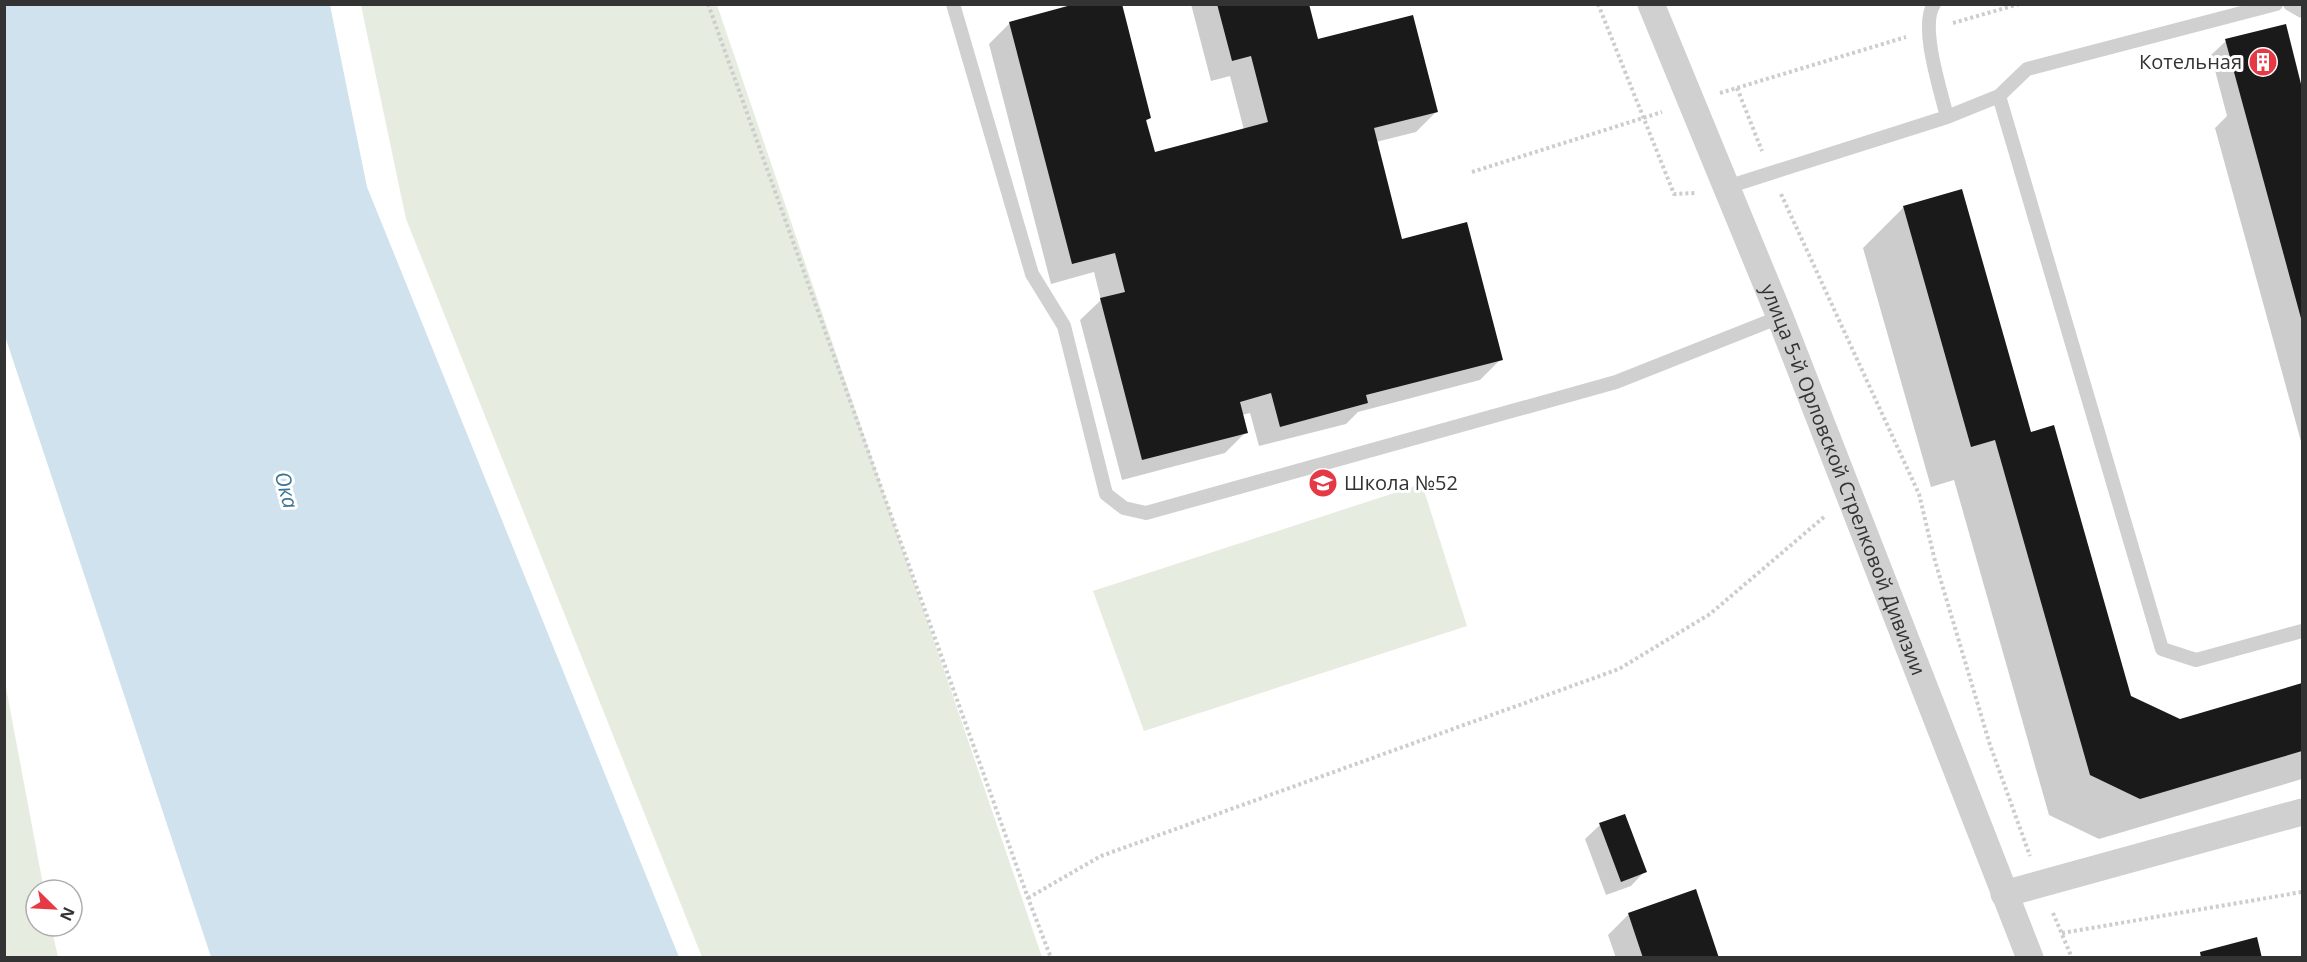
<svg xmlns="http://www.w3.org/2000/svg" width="2307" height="962" viewBox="0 0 2307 962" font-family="'Open Sans',sans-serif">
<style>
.green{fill:#e6ecdf}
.water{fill:#cfe2ee}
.shadow{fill:#0003}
.building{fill:#1a1a1a}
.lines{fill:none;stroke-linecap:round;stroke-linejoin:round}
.path{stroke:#cdcdcd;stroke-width:4;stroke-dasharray:3 3;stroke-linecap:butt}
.service{stroke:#d0d0d0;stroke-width:14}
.minor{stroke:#d0d0d0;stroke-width:27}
.labels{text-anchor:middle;stroke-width:6;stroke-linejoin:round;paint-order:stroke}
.poi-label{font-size:20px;fill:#333;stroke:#fff;text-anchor:end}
.street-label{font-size:20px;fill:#333;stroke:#fff}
.water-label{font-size:21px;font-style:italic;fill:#3f7597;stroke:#fff}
</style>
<rect width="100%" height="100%" fill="#fff"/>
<path class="green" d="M361,5H717L1042,957H702L406,219Z
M1422,484L1467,626L1144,731L1093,591Z
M4,677L44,890H36V926H51L58,957H5Z"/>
<path class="water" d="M4,5H330L367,187L679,957H211L5,336Z"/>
<path class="shadow" d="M1191,4H1307L1317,41L1437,111L1416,132L1376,142L1401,241L1501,359L1480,380L1358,412L1346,424L1259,446L1250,413L1242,415L1246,432L1225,453L1122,480L1080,320L1101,300L1094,272L1051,284L989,44L1010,23L1150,118L1145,122L1154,154L1244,130L1230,76L1211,81Z
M2285,26L2302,94V445L2215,128L2227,116L2211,55L2226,41Z
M1904,207L2030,434L2130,697L2180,720L2302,684V779L2099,839L2049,815L1954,480L1931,487L1863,248Z
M1624,815L1645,871L1631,886L1606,895L1585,839L1600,825Z
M1629,914L1717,958H1616L1608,935Z"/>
<path class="building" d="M1075,4H1122L1151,118L1146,120L1155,152L1268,122L1251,56L1232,61L1217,4H1309L1318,39L1413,15L1438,112L1374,128L1402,239L1467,222L1503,360L1366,395L1368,403L1280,427L1271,393L1240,402L1248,433L1142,460L1100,298L1125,292L1115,253L1072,264L1009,22Z
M2286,24L2302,88V322L2225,39Z
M1962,189L2031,432L2054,425L2131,696L2180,719L2302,683V751L2140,799L2090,775L1995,440L1971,447L1903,206Z
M1625,814L1647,872L1621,882L1599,823Z
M1696,889L1719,958H1643L1628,913Z
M2257,937L2262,958H2201L2200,952Z"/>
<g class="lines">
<path class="path" d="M708,4L1028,898L1051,958
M1598,4L1674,194L1696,193
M1953,23L2019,4
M1737,88L1762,151
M1720,93L1906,37
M1472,172L1662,112
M1781,194L1919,494L1935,561L1990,745L2030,856
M1028,898L1101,856L1619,669L1710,614L1824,517
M2053,913L2072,958
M2062,933L2302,892"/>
<path class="service" d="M953,4L1032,274L1064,326L1106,494L1124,508L1146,513L1616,382L1780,317
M1934,4C1919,26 1941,91 1947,117
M2290,4L2302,11
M1999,96L2162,649L2196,660L2302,631
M1727,187L1947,117L1999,96L2027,69L2276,4"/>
<g class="minor">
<path id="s1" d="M1651,4L1780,317L2030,958"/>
<path d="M2004,894L2302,812"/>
</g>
</g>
<defs>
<g id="building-disc" transform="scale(1.5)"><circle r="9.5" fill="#e63946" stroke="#fff"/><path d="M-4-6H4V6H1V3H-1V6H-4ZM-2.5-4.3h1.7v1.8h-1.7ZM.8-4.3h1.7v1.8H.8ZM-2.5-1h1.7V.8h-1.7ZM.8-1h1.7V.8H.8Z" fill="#fff"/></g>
<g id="school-disc" transform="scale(1.5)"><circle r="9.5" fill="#e63946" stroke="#fff"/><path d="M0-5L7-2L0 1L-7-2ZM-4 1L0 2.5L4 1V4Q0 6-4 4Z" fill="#fff"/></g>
</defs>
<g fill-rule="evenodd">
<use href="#building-disc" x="2263" y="62"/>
<use href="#school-disc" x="1323" y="483"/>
</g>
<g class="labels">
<g class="poi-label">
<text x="2242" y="69">Котельная</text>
<text x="1344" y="490" text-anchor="start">Школа №52</text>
</g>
<g class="street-label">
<text dy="7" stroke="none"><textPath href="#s1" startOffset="513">улица 5-й Орловской Стрелковой Дивизии</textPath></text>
</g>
<g class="water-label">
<text transform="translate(286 490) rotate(75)" y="7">Ока</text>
</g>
</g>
<rect width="2307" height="962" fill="none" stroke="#333333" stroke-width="12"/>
<g transform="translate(54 908) rotate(114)"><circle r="28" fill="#ffffff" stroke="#adadad" stroke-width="1.5"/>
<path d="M0-4.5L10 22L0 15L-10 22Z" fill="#e63946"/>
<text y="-9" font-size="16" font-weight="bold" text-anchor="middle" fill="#333333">N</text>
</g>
</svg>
